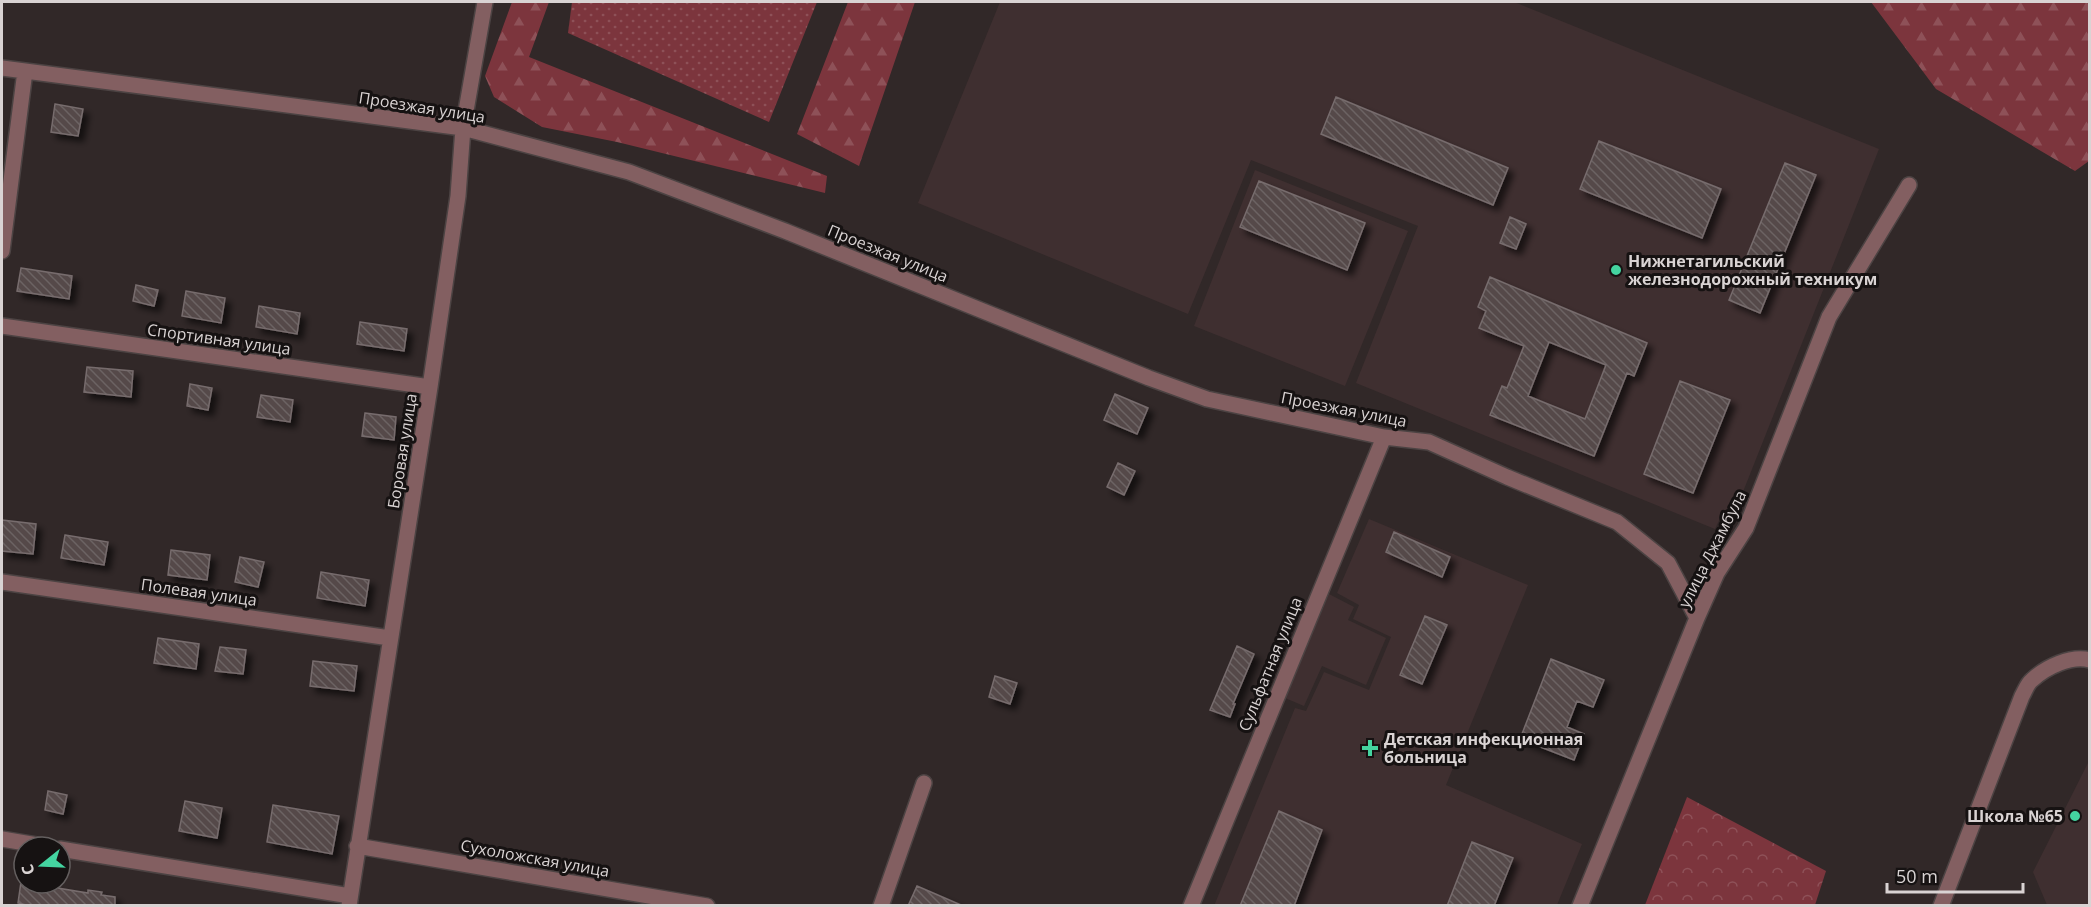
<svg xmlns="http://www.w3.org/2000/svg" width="2091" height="907" viewBox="0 0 2091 907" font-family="'Open Sans',sans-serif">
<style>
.built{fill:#3f2f30}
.grass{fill:url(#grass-dots)}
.forest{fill:url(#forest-firs)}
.park{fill:url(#park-crowns)}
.building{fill:url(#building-back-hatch);stroke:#776c6d;stroke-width:1.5;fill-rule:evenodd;filter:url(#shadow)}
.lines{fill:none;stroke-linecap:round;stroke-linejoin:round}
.minor-casing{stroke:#4c4343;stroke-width:18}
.minor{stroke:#835f61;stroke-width:15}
.poi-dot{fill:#44d4a0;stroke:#161212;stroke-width:2}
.labels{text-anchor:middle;stroke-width:6;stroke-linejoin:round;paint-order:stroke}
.street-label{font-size:16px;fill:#d9d3d3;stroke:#161212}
.poi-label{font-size:16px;font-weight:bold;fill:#d9d3d3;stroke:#161212;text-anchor:start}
</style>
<defs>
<pattern id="grass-dots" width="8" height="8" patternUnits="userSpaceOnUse" patternTransform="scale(1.5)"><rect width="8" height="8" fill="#7c353d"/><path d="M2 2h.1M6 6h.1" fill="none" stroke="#8e5158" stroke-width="1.8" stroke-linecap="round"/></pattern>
<pattern id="forest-firs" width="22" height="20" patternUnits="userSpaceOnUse" patternTransform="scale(1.5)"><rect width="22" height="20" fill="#7c353d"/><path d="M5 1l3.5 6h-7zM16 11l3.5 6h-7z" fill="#8e5158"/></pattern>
<pattern id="park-crowns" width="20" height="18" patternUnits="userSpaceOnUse" patternTransform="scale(1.5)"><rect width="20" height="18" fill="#7c353d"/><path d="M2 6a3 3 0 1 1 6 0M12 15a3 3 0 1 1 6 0" fill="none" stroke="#8e5158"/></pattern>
<pattern id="building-back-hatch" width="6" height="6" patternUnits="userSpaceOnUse" patternTransform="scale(1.5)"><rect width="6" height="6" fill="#544a4a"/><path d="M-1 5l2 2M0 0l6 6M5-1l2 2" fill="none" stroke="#6c6363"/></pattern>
<filter id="shadow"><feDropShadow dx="5.5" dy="5.5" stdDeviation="3" flood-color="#0009"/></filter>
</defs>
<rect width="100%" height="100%" fill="#312828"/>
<path class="built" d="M1000,2H1514L1879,149L1735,512L1724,510L1715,529L1356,383L1418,226L1251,160L1188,314L918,203Z
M1255,170L1408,231L1345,386L1194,326Z
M1369,519L1528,585L1446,785L1582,844L1557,905L1214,906L1295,708L1306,711L1324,672L1369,690L1391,637L1353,619L1359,605L1337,593Z
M1329,594L1354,607L1348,620L1386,638L1366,685L1322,666L1304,706L1285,698Z
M2089,761V905H2047L2033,872Z"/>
<path class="grass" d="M572,2H817L769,122L568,33Z"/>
<path class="forest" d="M512,2H549L529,57L827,176L825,193L617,142L542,127L494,97L485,76Z
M848,2H915L859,166L797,134Z
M1871,2H2089V161L2075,171L1936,89Z"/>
<path class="park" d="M1687,797L1826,871L1815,905H1645Z"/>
<path class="building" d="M1336,97L1508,168L1493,205L1321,134Z
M55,104L83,109L78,136L51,132Z
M1599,141L1721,189L1702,238L1580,189Z
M1785,163L1816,175L1760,313L1729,300Z
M1259,181L1365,223L1347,270L1240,227Z
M1510,217L1526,224L1516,249L1500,243Z
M21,268L72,276L69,299L17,291Z
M1490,277L1647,343L1634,376L1627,373L1594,456L1490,415L1502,386L1507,388L1524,346L1479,328L1486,311L1478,307ZM1549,342L1606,365L1585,419L1528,396Z
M136,285L158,290L154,306L133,301Z
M186,291L225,298L221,323L182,316Z
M259,306L300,313L297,334L256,327Z
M360,322L407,329L404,351L357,344Z
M87,367L133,371L131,397L84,392Z
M1680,381L1730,400L1693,493L1644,474Z
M190,384L212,388L208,410L187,406Z
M1115,394L1148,408L1137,434L1104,420Z
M261,395L293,400L290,422L257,417Z
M365,413L396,417L394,440L362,436Z
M1118,463L1135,471L1124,495L1107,487Z
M2,520L36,524L33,554L2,551Z
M1394,532L1450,557L1442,577L1386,552Z
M65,535L108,542L104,565L61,558Z
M171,550L210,555L207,580L168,575Z
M240,557L264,562L258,587L235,582Z
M321,572L369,580L365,606L317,598Z
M1425,616L1447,625L1422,684L1400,675Z
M158,638L199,644L196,669L154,663Z
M1237,646L1254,654L1233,704H1235L1230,717L1210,710Z
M220,647L246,650L243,674L215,671Z
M1551,659L1604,680L1593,707L1577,701L1567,727L1584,734L1574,760L1520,739Z
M313,661L357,666L354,691L310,686Z
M995,676L1017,683L1010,704L989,697Z
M48,791L67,795L63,814L45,810Z
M185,801L222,808L217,838L179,831Z
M273,805L339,816L332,854L267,842Z
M1279,811L1322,830L1294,906H1240Z
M1472,842L1513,858L1494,906H1447Z
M21,882L88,893V890L102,892L101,895L115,897V906H30L18,903Z
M917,886L961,905V906H908Z"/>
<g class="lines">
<g class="minor-casing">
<path id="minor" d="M2,68L463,128L629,172L785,231L1149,378L1207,399L1384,437L1429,442L1507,477L1617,522L1668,563L1697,618
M2,251L25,71
M2,326L430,387
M2,582L390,638
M2,839L49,847
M357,846L707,906
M60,849L350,896
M349,906L430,387L458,196L463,128L485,2
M881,906L924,783
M1191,906L1384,437
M1580,906L1697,618L1717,573L1746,528L1829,317L1909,185
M1941,906L2022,696C2025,691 2027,684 2032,680C2046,667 2071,655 2090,660"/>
</g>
<use href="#minor" class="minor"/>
</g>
<g class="poi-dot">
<circle cx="1616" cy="270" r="6"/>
<path d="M1367 739h6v6h6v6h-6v6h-6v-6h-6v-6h6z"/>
<circle cx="2075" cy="816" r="6"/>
</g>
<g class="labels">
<g class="street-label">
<text transform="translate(422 107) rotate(9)" y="6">Проезжая улица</text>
<text transform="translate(888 253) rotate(22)" y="6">Проезжая улица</text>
<text transform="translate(219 339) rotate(8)" y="6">Спортивная улица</text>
<text transform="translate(1344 409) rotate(11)" y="6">Проезжая улица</text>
<text transform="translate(402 451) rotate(-81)" y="6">Боровая улица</text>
<text transform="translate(1712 549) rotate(-63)" y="6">улица Джамбула</text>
<text transform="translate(199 592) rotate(8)" y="6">Полевая улица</text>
<text transform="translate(1270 664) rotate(-68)" y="6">Сульфатная улица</text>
<text transform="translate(535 858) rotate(10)" y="6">Сухоложская улица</text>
</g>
<g class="poi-label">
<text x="1628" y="267">Нижнетагильский<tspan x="1628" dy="18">железнодорожный техникум</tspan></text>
<text x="1384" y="745">Детская инфекционная<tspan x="1384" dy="18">больница</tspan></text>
<text x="2063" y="822" text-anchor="end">Школа №65</text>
</g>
</g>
<rect width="2091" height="907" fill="none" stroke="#d9d3d3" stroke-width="6"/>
<g transform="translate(42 865) rotate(252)"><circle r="28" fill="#161212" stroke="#645f5f" stroke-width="1.5"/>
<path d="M0-4.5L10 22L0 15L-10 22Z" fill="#44d4a0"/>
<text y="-9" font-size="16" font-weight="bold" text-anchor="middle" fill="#d9d3d3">С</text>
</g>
<path d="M1887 883v9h136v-9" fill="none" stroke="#d9d3d3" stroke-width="3"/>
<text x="1896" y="883" font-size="18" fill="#d9d3d3" stroke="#161212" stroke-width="4.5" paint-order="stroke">50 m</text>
</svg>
